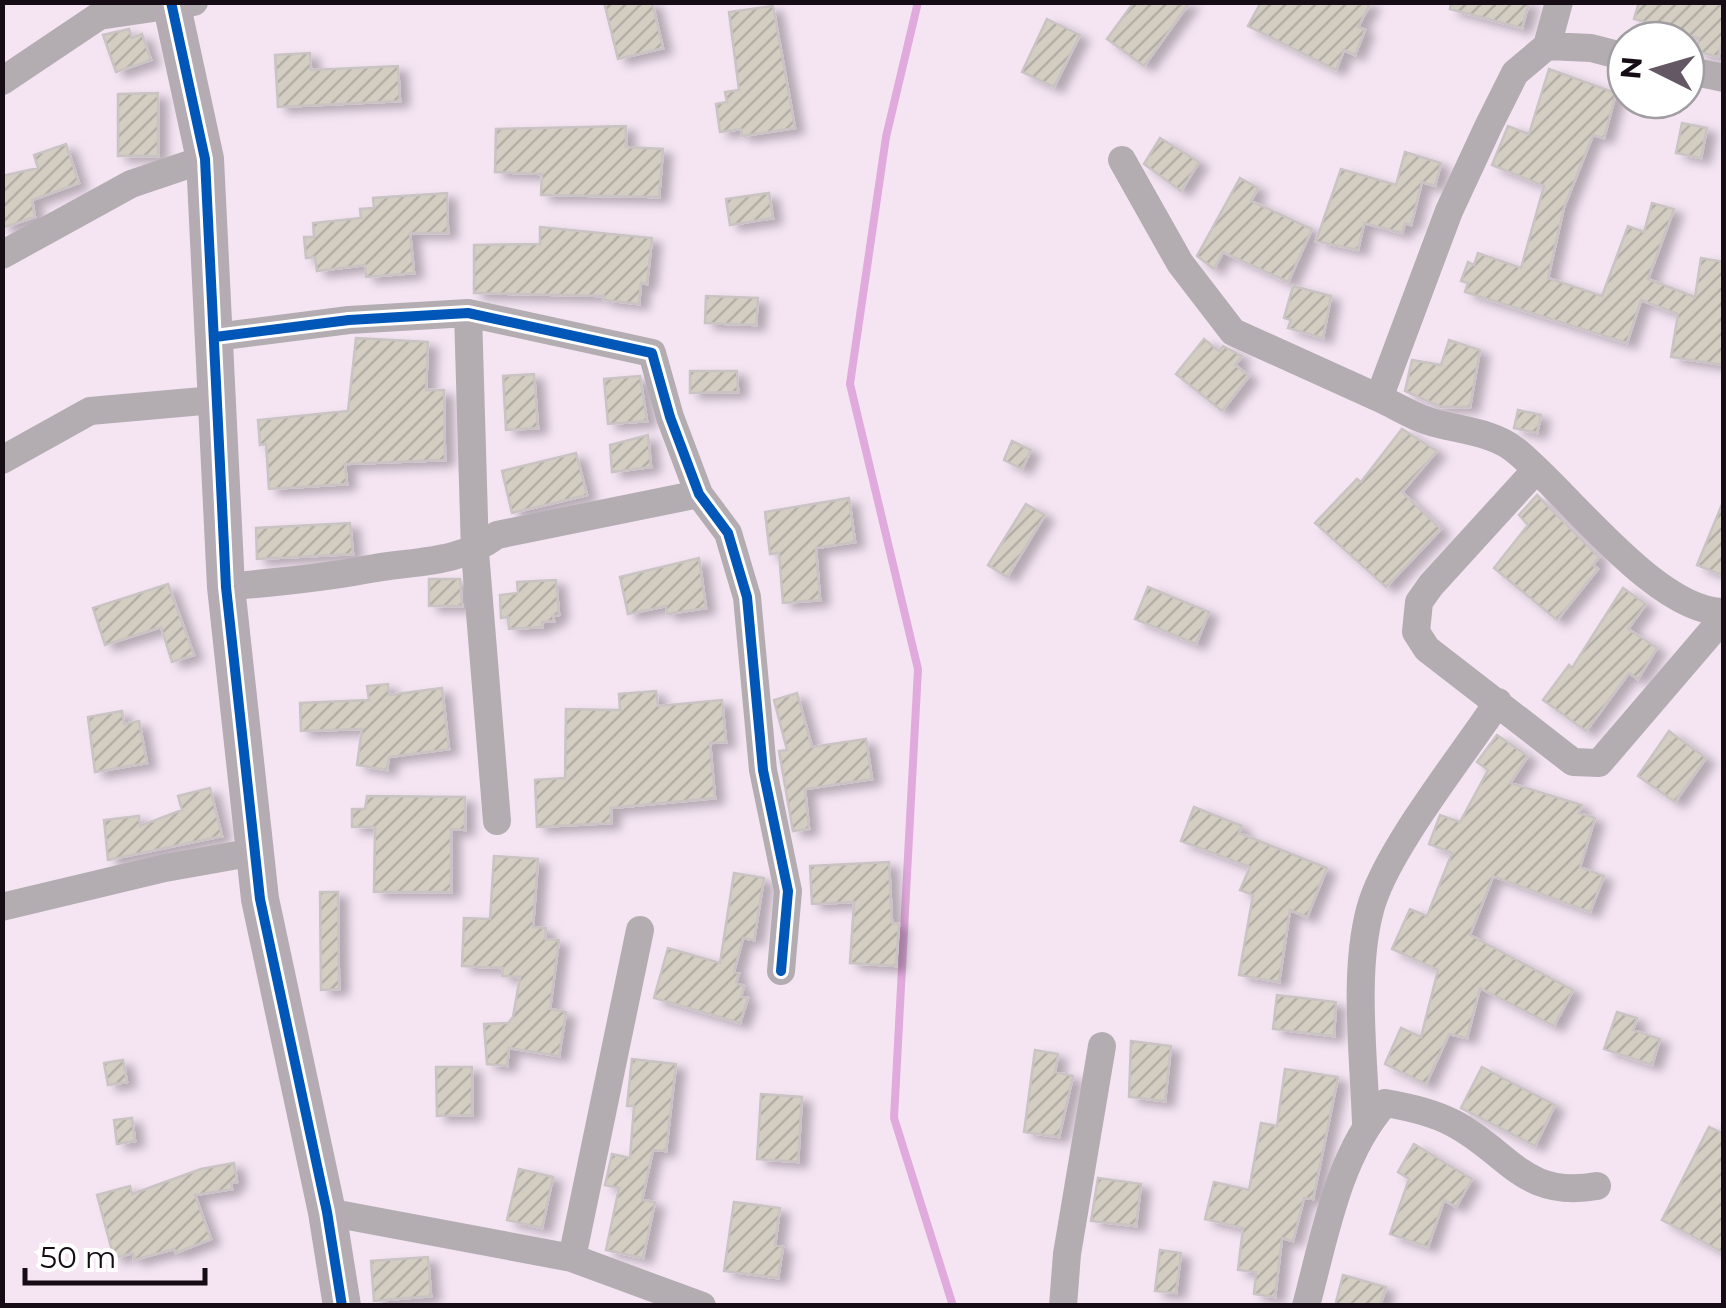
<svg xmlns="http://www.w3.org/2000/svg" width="1726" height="1308" viewBox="0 0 1726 1308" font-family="Montserrat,sans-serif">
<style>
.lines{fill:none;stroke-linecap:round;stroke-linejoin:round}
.stream{stroke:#e0aadc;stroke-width:8}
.building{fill:url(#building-hatch);stroke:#cac3c3;stroke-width:2.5;filter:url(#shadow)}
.street{stroke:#b3adb2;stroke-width:28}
.secondary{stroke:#b4acb2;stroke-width:38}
.cycleway-casing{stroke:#fff;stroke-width:16}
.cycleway{stroke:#0057b8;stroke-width:10}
</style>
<defs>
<pattern id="building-hatch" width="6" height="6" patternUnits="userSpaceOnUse" patternTransform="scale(2.5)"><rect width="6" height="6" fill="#d3cdc2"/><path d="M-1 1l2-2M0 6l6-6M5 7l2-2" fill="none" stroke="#b4afa6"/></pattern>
<filter id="shadow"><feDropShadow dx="9" dy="5.5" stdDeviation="5" flood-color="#0004"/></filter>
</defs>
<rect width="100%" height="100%" fill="#f5e5f3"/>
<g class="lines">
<path class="stream" d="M918,2L886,137L850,384L918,669L894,1118L953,1306"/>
</g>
<path class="building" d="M604,2H652L663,48L618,59Z
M1134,2H1190L1144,66L1107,39Z
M1261,2H1371L1358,27L1365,30L1355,55L1344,50L1336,70L1248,26Z
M1451,2H1529L1522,28L1450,9Z
M1639,2H1724V37L1718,57L1696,51L1699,38L1634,19Z
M773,6L795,128L742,136L741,129L720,132L716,104L727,102L725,92L739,90L729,12Z
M1047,19L1080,35L1054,87L1022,72Z
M129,29L132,38L142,34L151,60L116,72L103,35Z
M310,53L311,70L398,66L400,101L278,107L275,55Z
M1549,69L1616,93L1604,138L1593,135L1564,207L1548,278L1602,296L1628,226L1644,232L1652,203L1674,209L1648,279L1695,297L1701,258L1724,262V365L1671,357L1678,314L1641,300L1627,343L1465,292L1468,283L1461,281L1468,262L1474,265L1478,253L1521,268L1544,186L1492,165L1508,126L1529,134Z
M158,93V156H118V94Z
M1682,123L1707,128L1701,158L1676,153Z
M626,126V147L663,149L659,197L541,195L542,174L495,172L496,129Z
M1160,138L1199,162L1181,191L1144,164Z
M66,144L79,183L32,200L35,217L2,228V176L38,168L34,155Z
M1405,152L1441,163L1435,186L1422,182L1411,225L1405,223L1402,233L1364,223L1358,250L1316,241L1341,169L1396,185Z
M1240,178L1258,188L1251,201L1312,229L1288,282L1223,252L1214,269L1197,256Z
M447,193L448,233H410L414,273L366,277L365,265L317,271L315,257L306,258L304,237H314L313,223L361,218L360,209L374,208L373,198Z
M769,193L773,218L730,225L726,199Z
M540,227L652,238L647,284L641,283L639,304L604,300V296L474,293V245L540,244Z
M1293,286L1331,296L1323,338L1288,328L1291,320L1284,318Z
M706,296L758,298L756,325L705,323Z
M356,338L428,342L426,390H444L445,460L345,464L347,484L269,489L266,444L260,445L258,420L348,411Z
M1204,339L1219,351L1223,346L1238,354L1242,356L1235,365L1249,376L1222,411L1176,374Z
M1449,340L1480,350L1470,407H1441L1405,391L1412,360L1441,365Z
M690,371H737L738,392L690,393Z
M534,374L538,428L506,430L503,376Z
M640,376L647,421L608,424L604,379Z
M1518,410L1541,415L1537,433L1514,428Z
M1402,429L1437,451L1402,492L1441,529L1386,587L1315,523L1357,479L1361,482Z
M648,435L651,467L612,472L610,445Z
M1012,441L1031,450L1022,469L1004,460Z
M576,453L587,495L512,513L502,471Z
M1537,495L1599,557L1593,565L1598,569L1557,620L1494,568L1528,525L1519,515Z
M849,498L855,542L816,548L820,600L783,603L779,553L770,554L765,512Z
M1723,502H1724V576L1697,565Z
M1026,504L1045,515L1007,577L988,565Z
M350,523L353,554L257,559L256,528Z
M699,558L706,608L667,614L666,606L628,614L620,577Z
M429,579H460L462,606H429Z
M556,580L559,615L553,616L554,621L542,622V627L509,629L508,617L501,618L500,595L518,593L517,582Z
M168,584L194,655L172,662L161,627L105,645L93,608Z
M1148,587L1209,612L1196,644L1135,619Z
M1623,588L1646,604L1628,629L1657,648L1638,679L1629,673L1586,731L1543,700L1569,665L1572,668Z
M388,684L389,695L442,688L449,749L389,757L387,770L357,765L362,729L301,731L300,703L369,700L367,686Z
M656,691L658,706L722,700L726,742L710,743L715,798L611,808V823L537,827L535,780L565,778L566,709L620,710L619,694Z
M797,693L812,747L866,739L872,779L805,789L809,829L793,831L779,751L787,750L774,700Z
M122,711L124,724L139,721L147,763L95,772L88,717Z
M1669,731L1706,758L1675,802L1638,776Z
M1497,735L1528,756L1510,783L1582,805L1579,813L1595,818L1580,867L1604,876L1590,912L1493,876L1470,935L1573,990L1554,1026L1480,988L1467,1038L1449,1034L1426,1084L1385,1064L1401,1028L1421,1037L1438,970L1392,949L1410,909L1427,916L1452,853L1429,844L1440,815L1460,822L1488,770L1477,762Z
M210,788L222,836L108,860L104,820L139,816L140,826L182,810L178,796Z
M367,796L465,797V830L451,829V892H374L375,827H352V809H365Z
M1194,807L1242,826L1239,833L1327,868L1307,917L1290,910L1279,982L1239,975L1253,895L1240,890L1250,867L1181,841Z
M494,856L538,859L533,927L546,928L545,939L559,940L550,1009L566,1012L559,1056L509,1048L507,1066L487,1064L484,1024L508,1023L513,1017L520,977L502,976L503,968L462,966L464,918L490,919Z
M889,862L892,923L899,924L896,966L850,963L854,902L812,904L810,866Z
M734,873L764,878L754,940L743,938L734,972L739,973L736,983L744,986L741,997L748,998L740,1023L654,998L668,948L720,963Z
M320,892H338L339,989L321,990Z
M1277,995L1336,1002L1334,1036L1273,1029Z
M1617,1012L1637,1018L1633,1030L1660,1039L1652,1065L1604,1049Z
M1131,1041L1171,1046L1165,1101L1129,1097Z
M1035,1050L1058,1054L1055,1072L1073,1076L1059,1137L1024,1132Z
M632,1059L676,1064L666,1151L653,1150L642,1200L655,1202L643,1258L606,1250L619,1188L605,1185L612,1154L630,1158L634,1106H627Z
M123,1060L127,1082L108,1085L104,1063Z
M436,1067H472V1115L437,1116Z
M1482,1067L1555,1105L1535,1146L1461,1108Z
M1285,1069L1338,1077L1313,1199L1304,1198L1293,1241L1282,1238L1275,1297L1254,1294L1256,1272L1238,1270L1243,1228L1205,1219L1214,1182L1249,1190L1261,1123L1277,1126Z
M761,1094L802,1097L798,1162L757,1159Z
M132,1118L135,1141L117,1144L114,1120Z
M1709,1127L1724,1134V1253L1662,1220Z
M1414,1144L1472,1179L1456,1207L1444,1200L1428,1247L1390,1234L1409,1179L1398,1172Z
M234,1163L237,1182L231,1183L232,1189L195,1195L211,1239L176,1253L174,1249L134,1260L133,1253L114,1258L97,1195L130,1186L132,1194L201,1169Z
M519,1169L553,1177L542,1228L507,1220Z
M1098,1178L1141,1184L1136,1226L1091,1221Z
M734,1202L780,1208L775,1245L783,1247L778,1278L724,1271Z
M1160,1250L1181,1253L1176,1293L1155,1291Z
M428,1257L431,1296L374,1301L371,1261Z
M1343,1275L1386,1287L1380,1306H1335Z"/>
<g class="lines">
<path class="street" d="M1547,46L1559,2
M1626,57L1591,48L1547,46L1515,73L1488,127L1449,211L1379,398C1395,405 1411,416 1428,421C1455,430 1492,431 1515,450C1566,490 1655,612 1724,612
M1686,70L1724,78
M2,81L99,16L194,2
M1122,160L1180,263L1233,332L1379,398
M2,255L131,184L205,159
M468,313L475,552L497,821
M215,337L349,320L468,313L652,353L670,417L699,494L728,533L747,597L763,770L788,891L781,971
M2,460L90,411L214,400
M1535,471L1431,585L1419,602L1416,632L1427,649L1573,762L1599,763L1724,617
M226,587C273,582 318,579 364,570C413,560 455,566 497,535L699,494
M2,907L165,868L255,852
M1366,1124C1364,1058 1353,973 1370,910C1384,853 1463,755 1498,702
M327,1212L572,1258L702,1306
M572,1258L640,930
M1063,1306L1067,1254L1102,1046
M1306,1306C1324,1239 1338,1155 1385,1103C1409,1107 1432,1112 1453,1123C1510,1153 1523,1199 1597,1186"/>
<path class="secondary" d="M171,2L205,159L226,587L260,899L327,1212L342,1306"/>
<g class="cycleway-casing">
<path id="cycleway" d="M171,2L205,159L226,587L260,899L327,1212L342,1306
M215,337L349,320L468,313L652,353L670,417L699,494L728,533L747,597L763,770L788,891L781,971"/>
</g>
<use href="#cycleway" class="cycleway"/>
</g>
<rect width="1726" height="1308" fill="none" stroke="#150c15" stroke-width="10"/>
<g transform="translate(1656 70) rotate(275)"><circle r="48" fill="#ffffff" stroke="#a19ea1" stroke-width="2.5"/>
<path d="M0-8L18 38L0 25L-18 38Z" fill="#635863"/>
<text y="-15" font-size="28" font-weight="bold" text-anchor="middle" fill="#150c15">N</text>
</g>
<path d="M25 1268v15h180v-15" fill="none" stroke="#150c15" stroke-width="5"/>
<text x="40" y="1268" font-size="30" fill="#150c15" stroke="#ffffff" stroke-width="8" paint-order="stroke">50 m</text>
</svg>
